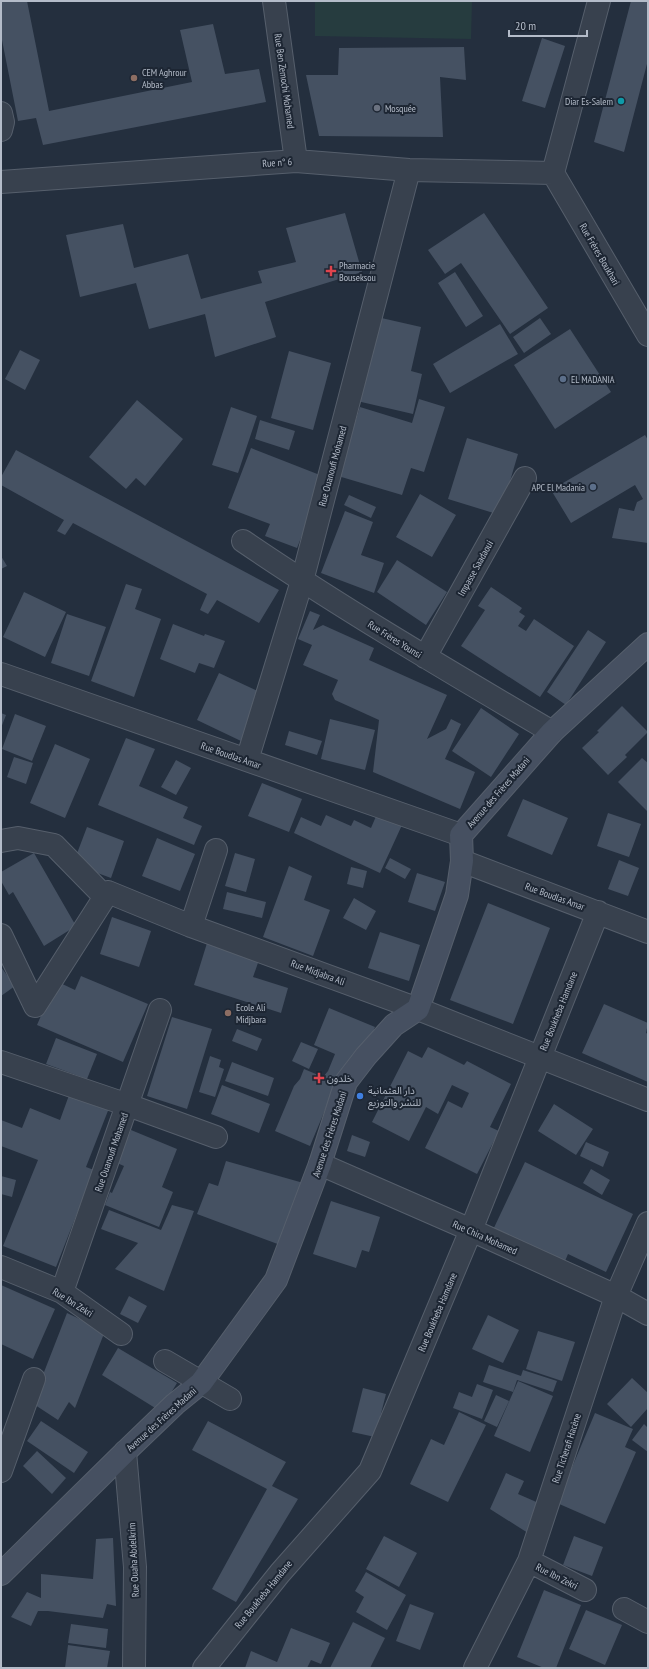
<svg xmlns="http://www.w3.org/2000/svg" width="649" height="1669" viewBox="0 0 649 1669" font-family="'PT Sans Narrow','Noto Sans Arabic',sans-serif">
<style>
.green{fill:#263c3f}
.building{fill:#455162}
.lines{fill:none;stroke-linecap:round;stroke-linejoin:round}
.street-casing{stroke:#565f6c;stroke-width:24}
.secondary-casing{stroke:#565f6c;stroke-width:24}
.street{stroke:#38414e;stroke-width:22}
.secondary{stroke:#465061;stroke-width:22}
.education-dot{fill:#8d6e63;stroke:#1d2633;stroke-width:1.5}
.culture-dot{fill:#0f9aa8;stroke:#1d2633;stroke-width:1.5}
.worship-dot{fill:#6b7280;stroke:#1d2633;stroke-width:1.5}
.health-dot{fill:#e0444e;stroke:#1d2633;stroke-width:1.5}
.service-dot{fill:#5c6f8a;stroke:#1d2633;stroke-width:1.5}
.shop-dot{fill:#3f7fe0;stroke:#1d2633;stroke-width:1.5}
.labels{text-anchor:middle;stroke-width:4;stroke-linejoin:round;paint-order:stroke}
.poi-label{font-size:10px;fill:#b4bcc9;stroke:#1d2633;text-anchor:start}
.street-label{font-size:10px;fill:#b4bcc9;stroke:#1d2633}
</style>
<rect width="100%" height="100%" fill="#242f3e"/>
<path class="green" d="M315,1H472L471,39L315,36Z"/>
<path class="building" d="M1,1H27L49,111L192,82L180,30L213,24L225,74L259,69L266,102L43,145L36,118L18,121L1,35Z
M631,1H648V60L624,152L594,142Z
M542,38L565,46L545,108L522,101Z
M464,47L466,80L440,77L443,137L319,136L306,75H338L339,48Z
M345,213L362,272L265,302L276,337L215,357L205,314L149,329L136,283L80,297L66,235L123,224L134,268L188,254L201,299L262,283L258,271L296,262L286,228Z
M484,213L548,308L510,334L461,263L445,274L428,250Z
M455,272L483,316L466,327L438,283Z
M377,317L421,327L411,371L422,374L413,414L357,401Z
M540,318L551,334L524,353L513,337Z
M500,324L518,354L450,393L433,364Z
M570,329L611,392L555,429L514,365Z
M20,350L40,360L25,390L5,379Z
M289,351L331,363L313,430L271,418Z
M419,399L445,407L424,472L411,468L402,495L338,476L360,407L412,423Z
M137,400L183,439L145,486L136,478L126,489L89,457Z
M231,407L257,416L238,473L212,465Z
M260,420L295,431L289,450L255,439Z
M645,435L648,440V543L612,538L619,508L634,511L637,502L643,499L635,485L571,523L551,490Z
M467,438L518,454L500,515L448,499Z
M251,448L325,477L297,548L265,536L270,524L228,508Z
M16,450L279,590L259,623L217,600L208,614L200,610L207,594L73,523L65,535L57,531L64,520L1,485V477Z
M420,494L456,515L432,557L396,537Z
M349,495L376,507L371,518L344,505Z
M345,511L373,522L361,555L384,563L374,593L321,573Z
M1,556L7,566L1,569Z
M397,560L447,592L426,625L377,592Z
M126,584L142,589L135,609L161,619L134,697L91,681Z
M491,587L522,608L519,612L525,616L518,626L526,631L534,619L574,646L540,697L461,646L485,610L478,606Z
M24,592L66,612L45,657L3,637Z
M310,611L320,615L313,630L323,625L374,648L369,660L447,695L427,739L446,729L451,719L461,724L445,759L475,772L460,809L373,772L379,720L335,700L332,694L338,680L303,665L312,645L298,639Z
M67,614L106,627L89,676L51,663Z
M173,624L204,636L205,634L225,641L214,668L199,663L195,673L160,659Z
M588,630L606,642L566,705L547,692Z
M219,673L264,694L241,741L197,720Z
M622,706L648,732L625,755L627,757L608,775L582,748L599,732L597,731Z
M481,708L519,734L491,777L452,751Z
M1,713L6,715L1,728Z
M15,714L46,726L32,761L2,749Z
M330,719L375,730L365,770L321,759Z
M289,731L322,741L317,755L285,745Z
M126,738L155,749L139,786L188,807L183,818L202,826L194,845L98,805Z
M55,744L90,759L65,818L30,803Z
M14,757L33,763L26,784L7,777Z
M642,758L648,763L647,811L618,782Z
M176,760L191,768L176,795L161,787Z
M262,783L302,799L289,832L248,816Z
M523,799L568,818L552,855L507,836Z
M608,813L641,824L629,857L597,846Z
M377,814L402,825L380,873L294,833L301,817L321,826L326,815L351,826L354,820L371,828Z
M87,827L124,841L111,878L73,864Z
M157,838L195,854L180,891L142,876Z
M34,853L76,926L44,946L13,892L9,895L1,881V872Z
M235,853L255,859L246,892L225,886Z
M390,858L411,869L405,879L385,868Z
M619,860L639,868L628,896L608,889Z
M289,866L312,876L304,900L330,910L313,956L263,937Z
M351,867L367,871L363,888L347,884Z
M417,873L445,882L435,911L408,902Z
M227,892L266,902L262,918L223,909Z
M354,898L376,911L366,930L343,918Z
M488,903L550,928L513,1024L450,1000Z
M112,917L151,931L139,967L100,954Z
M380,932L420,945L409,981L368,968Z
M207,943L259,960L253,977L288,988L281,1013L194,985Z
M1,967L15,986L1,996Z
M81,976L148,1004L123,1062L37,1025L56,981L75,990Z
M604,1004L648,1023L646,1033L648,1034V1082L582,1053Z
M329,1008L375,1027L368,1043L330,1098L310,1146L275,1131L294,1086L300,1079L304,1069L323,1077L328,1071L335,1054L314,1045Z
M172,1017L212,1029L187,1109L147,1096Z
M237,1029L262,1039L257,1051L232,1041Z
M56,1038L97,1054L87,1079L46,1064Z
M301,1042L318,1049L309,1069L292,1061Z
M428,1047L464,1065L467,1061L511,1084L490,1127L499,1131L477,1174L425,1148L448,1101L462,1108L469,1093L452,1085L438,1114L426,1107L409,1141L372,1122L408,1051L422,1058Z
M210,1056L221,1060L219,1067L224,1069L215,1097L199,1092Z
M232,1062L274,1078L268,1096L225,1081Z
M222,1085L270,1104L259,1133L211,1114Z
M72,1087L111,1103L86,1167L94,1170L56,1267L3,1246L38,1160L1,1146V1120L22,1128L30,1108L60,1120Z
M554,1104L593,1129L576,1155L538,1131Z
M131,1130L177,1149L162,1187L173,1192L159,1227L105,1205L110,1192L112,1193L124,1166L117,1163Z
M352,1135L370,1142L365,1157L347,1151Z
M586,1142L609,1152L603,1167L580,1156Z
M226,1161L307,1184L283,1246L197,1214L209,1183L218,1186Z
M525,1162L633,1214L606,1272L568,1254L563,1266L492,1232Z
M591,1169L610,1180L602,1195L583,1183Z
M1,1176L16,1180L12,1197L1,1194Z
M331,1201L380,1217L369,1252L362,1250L356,1268L313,1254Z
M172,1205L194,1211L164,1291L115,1269L138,1243L101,1229L109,1210L161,1230Z
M1,1285L55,1309L33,1359L1,1344Z
M129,1296L147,1306L138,1323L120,1314Z
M67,1313L105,1331L75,1408L69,1402L58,1420L32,1403Z
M488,1315L519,1330L503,1363L472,1349Z
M538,1331L575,1342L562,1381L526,1369Z
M118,1348L177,1383L160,1411L102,1375Z
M489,1365L521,1376L523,1370L557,1381L553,1392L517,1380L513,1392L483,1382Z
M632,1378L648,1393V1408L631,1427L607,1404Z
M518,1381L553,1396L530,1452L494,1436Z
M477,1384L493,1390L482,1419L453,1408L459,1392L472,1397Z
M363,1388L386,1394L375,1437L352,1432Z
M496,1395L509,1401L497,1427L484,1421Z
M459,1412L486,1425L448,1502L410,1484L431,1439L444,1445Z
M595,1413L633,1429L625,1447L636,1452L605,1524L557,1503Z
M41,1421L88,1452L74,1473L27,1441Z
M208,1421L286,1462L272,1486L298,1499L236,1602L212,1589L267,1489L192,1450Z
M644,1424L648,1428V1452L632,1440Z
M37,1451L66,1478L52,1494L23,1466Z
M506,1473L524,1481L518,1494L541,1504L528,1533L490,1509Z
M384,1536L417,1553L399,1587L366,1569Z
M574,1536L603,1547L592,1576L563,1565Z
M113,1538L116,1606L107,1604L103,1618L48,1611H38L31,1626L11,1617L27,1592L41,1598V1574L93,1579L96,1539Z
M366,1572L406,1595L387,1630L356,1612L364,1597L355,1591Z
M544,1590L581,1605L556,1668H544L517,1657Z
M410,1604L434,1613L420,1650L396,1641Z
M586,1610L622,1625L605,1665L569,1649Z
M353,1622L385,1638L370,1668H330Z
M71,1624L108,1629L106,1648L68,1643Z
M291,1628L330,1643L321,1664L311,1660L307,1668H245L251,1651L277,1662Z
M68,1645L110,1651L107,1668H65Z"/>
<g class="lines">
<g class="street-casing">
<path id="street" d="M274,1L296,161
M1,113L3,122L1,130
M553,173L648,335
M553,173L599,1
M1,182L296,161L409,170L553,173
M243,541C343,609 447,670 552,732
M425,657L525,478
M1,674L461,835
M247,760L302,581L409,170
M1,841L18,838L54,845L103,895L108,892L191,926L418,1009L648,1100
M462,861L648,932
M191,926L216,850
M1,935L35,1006
M35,1006L108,892
M1,1062L128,1105L216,1137
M320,1164L471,1230L616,1296L648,1314
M1,1267L62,1292L121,1334
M62,1292L160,1010
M165,1361L230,1399
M125,1452L135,1567L134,1668
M1,1471L34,1379
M529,1561L585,1590
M624,1609L648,1622
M204,1668L280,1573L370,1471L471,1230L598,912
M475,1668L529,1561L616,1296L648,1223"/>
</g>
<g class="secondary-casing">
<path id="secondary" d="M1,1574L125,1452L175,1404L201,1383L276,1280L320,1164L346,1082L366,1056L394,1025L418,1009L457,895L462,861L461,835L552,732L648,644"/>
</g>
<use href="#street" class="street"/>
<use href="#secondary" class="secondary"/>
</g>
<g class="education-dot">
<circle cx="134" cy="78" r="4"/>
<circle cx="228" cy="1013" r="4"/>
</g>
<circle class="culture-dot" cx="621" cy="101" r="4"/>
<circle class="worship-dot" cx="377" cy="108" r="4"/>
<g class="health-dot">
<path d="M329 265h4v4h4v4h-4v4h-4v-4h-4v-4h4z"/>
<path d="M317 1072h4v4h4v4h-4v4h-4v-4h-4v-4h4z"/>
</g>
<g class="service-dot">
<circle cx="563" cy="379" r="4"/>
<circle cx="593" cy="487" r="4"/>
</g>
<circle class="shop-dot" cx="360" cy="1096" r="4"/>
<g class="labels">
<g class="poi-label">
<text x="142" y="76">CEM Aghrour<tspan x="142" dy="12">Abbas</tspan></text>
<text x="613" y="105" text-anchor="end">Diar Es-Salem</text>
<text x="385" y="112">Mosquée</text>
<text x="339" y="269">Pharmacie<tspan x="339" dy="12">Bouseksou</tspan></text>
<text x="571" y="383">EL MADANIA</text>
<text x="585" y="491" text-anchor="end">APC El Madania</text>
<text x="236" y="1011">Ecole Ali<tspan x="236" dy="12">Midjbara</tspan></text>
<text x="327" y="1082">خلدون</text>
<text x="368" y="1094">دار العثمانية<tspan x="368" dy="12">للنشر والتوزيع</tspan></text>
</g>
<g class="street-label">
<text transform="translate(285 81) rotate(82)" y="4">Rue Ben Zemochi Mohamed</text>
<text transform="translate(277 162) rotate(-4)" y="4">Rue n° 6</text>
<text transform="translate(600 254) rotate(60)" y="4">Rue Frères Boukhari</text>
<text transform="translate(332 466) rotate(-75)" y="4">Rue Ouanoufi Mohamed</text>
<text transform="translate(475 568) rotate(-61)" y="4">Impasse Saadaoui</text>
<text transform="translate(395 639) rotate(32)" y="4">Rue Frères Younsi</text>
<text transform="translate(231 755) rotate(19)" y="4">Rue Boudlas Amar</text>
<text transform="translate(498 792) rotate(-49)" y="4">Avenue des Frères Madani</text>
<text transform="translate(555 896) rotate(20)" y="4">Rue Boudlas Amar</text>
<text transform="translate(318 972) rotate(20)" y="4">Rue Midjabra Ali</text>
<text transform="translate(558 1011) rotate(-68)" y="4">Rue Boukheba Hamdane</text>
<text transform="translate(329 1134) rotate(-72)" y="4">Avenue des Frères Madani</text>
<text transform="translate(111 1152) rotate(-71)" y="4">Rue Ouanoufi Mohamed</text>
<text transform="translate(485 1237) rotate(24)" y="4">Rue Chira Mohamed</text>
<text transform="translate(73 1302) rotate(32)" y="4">Rue Ibn Zekri</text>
<text transform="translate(437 1312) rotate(-67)" y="4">Rue Boukheba Hamdane</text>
<text transform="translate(161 1419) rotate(-42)" y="4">Avenue des Frères Madani</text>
<text transform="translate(566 1448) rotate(-72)" y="4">Rue Ticherafi Hacène</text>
<text transform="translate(133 1560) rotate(-93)" y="4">Rue Ouaha Abdelkrim</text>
<text transform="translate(557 1576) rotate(27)" y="4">Rue Ibn Zekri</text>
<text transform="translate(263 1594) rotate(-51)" y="4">Rue Boukheba Hamdane</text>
</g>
</g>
<rect width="649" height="1669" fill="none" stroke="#b4bcc9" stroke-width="4"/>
<path d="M509 30v6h78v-6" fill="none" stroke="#b4bcc9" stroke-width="2"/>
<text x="515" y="30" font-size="12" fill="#b4bcc9" stroke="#1d2633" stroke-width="3" paint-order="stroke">20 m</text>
</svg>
